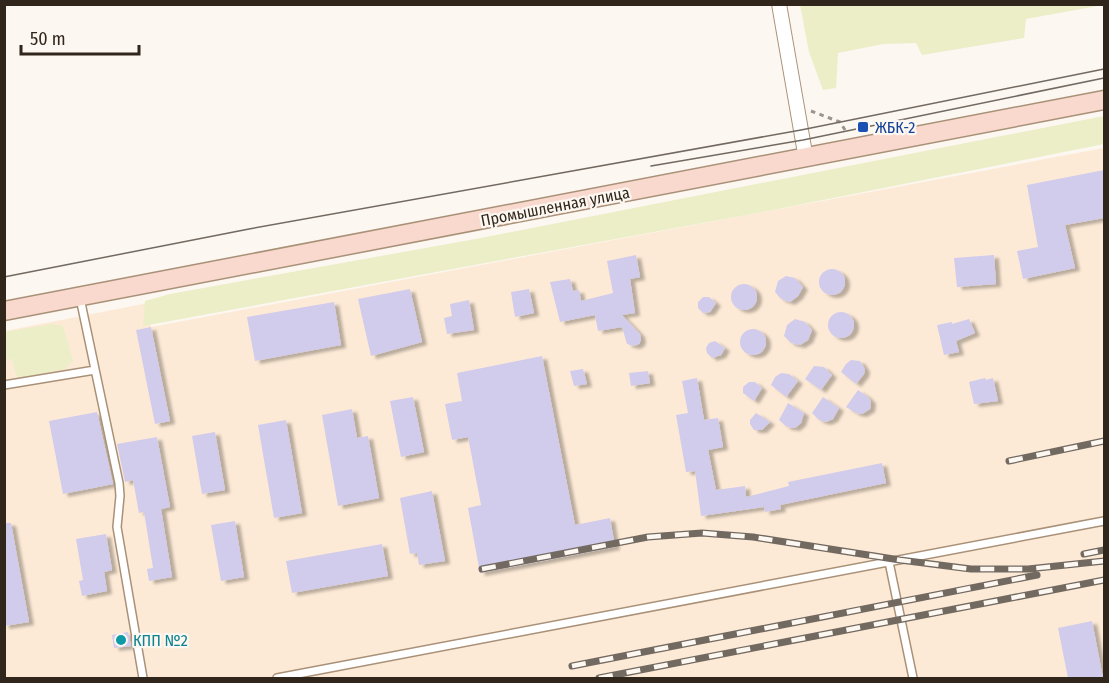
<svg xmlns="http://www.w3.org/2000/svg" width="1109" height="683" viewBox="0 0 1109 683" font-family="'Fira Sans Condensed',sans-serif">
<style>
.built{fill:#fdead6}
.green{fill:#ebeec6}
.building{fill:#d1cbec;filter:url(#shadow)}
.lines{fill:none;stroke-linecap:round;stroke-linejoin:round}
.lane-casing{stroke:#a99178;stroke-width:10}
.street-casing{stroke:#a99178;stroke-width:16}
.secondary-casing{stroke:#a99178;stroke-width:21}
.path{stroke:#9b948c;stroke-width:3;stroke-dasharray:4.5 4.5;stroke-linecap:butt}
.lane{stroke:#fff;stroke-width:7}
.street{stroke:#fff;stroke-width:14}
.secondary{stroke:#f9d8ce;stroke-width:18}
.tram{stroke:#726961;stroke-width:1.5}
.rail-casing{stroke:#726961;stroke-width:7}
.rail{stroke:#fcf7f1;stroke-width:4.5;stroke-dasharray:14;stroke-linecap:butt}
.transit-dot{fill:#1a4fb4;stroke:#fcf7f1;stroke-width:2}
.culture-dot{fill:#0f9aa8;stroke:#fcf7f1;stroke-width:2}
.labels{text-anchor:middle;stroke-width:4.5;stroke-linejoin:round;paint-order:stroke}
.transit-label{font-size:16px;fill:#164399;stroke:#fcf7f1;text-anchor:start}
.street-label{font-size:16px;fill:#30261c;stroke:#fcf7f1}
.culture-label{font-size:16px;fill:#0d838f;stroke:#fcf7f1;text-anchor:start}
</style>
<defs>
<filter id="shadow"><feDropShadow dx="5" dy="3" stdDeviation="1.5" flood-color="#0004"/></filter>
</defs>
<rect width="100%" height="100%" fill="#fcf7f1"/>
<path class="built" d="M1104,148V678H5V331L148,303L151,327Z"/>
<path class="green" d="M800,5V4L1103,5L1026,19L1024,38L922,55L916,43L883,44L838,53L836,88L823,90L809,52Z
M1104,116V144L773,210L143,326L145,301L170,294L481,238Z
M52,324L63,326L73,361L65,369L20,378L16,375L12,359L5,360V332Z"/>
<path class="building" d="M1104,170V218L1065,225L1075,268L1023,279L1017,251L1038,247L1027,185Z
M636,255L640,277L630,279L635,313L622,315L640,334L641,340L639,344L634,346L627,344L622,327L598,331L595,315L560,322L550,282L570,279L573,291L579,290L581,301L613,293L607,261Z
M994,255L996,284L957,287L954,258Z
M819 282a13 13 0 1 1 26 0a13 13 0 1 1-26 0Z
M786,276L795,278L803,287L798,296L790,302L781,299L775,292L778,281Z
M731 297a13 13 0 1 1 26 0a13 13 0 1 1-26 0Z
M410,289L422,342L371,356L358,299Z
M529,289L534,313L515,317L511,292Z
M703,297H709L716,303L710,312L703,313L698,308V302Z
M469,300L474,330L447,334L444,318L452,316L450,304Z
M334,302L341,345L255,361L247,317Z
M828 325a13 13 0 1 1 26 0a13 13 0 1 1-26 0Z
M795,319L805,322L812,330L808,340L800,345L791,343L784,336L787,325Z
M969,319L975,333L956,341L959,352L944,355L937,325L952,322V324Z
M151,327L170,421L155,424L136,330Z
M740 342a13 13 0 1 1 26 0a13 13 0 1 1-26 0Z
M715,341L725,348L721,355L712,358L707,353L706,348L709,343Z
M542,356L575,525L610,518L615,547L480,573L468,508L481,505L468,437L452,440L445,404L462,401L457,373Z
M851,360L860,361L865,369L864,374L856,384L841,372L846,364Z
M814,366L824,367L832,375L821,390L805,379Z
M583,369L587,384L574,386L570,371Z
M648,371L650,383L631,386L629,373Z
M781,373L789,374L798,381L786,397L771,385L775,377Z
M697,378L704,420L718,418L723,447L708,450L716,490L745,486L746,497L789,486L788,482L882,463L886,483L780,505L781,509L765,512L764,507L701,516L695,471L686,472L676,415L688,413L682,381Z
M985,378L986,380L993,378L998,401L974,404L969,382Z
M749,382H755L762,388L754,401L743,393V387Z
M858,390L867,396L871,401L870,409L862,414L856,413L846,407Z
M413,397L424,452L401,457L390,401Z
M823,397L839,408L833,419L826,422L819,420L812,413Z
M788,403L804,413L801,423L795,428L787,427L779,420Z
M352,409L357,438L368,436L379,498L338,506L322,415Z
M97,412L113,484L63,494L49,421Z
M756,413L770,422L762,430H754L750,424V420Z
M286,420L302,513L274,518L258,425Z
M215,432L225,490L202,494L192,436Z
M157,437L170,507L161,509L172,577L149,581L147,569L153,568L144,512L139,513L133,480L125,482L117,444Z
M432,491L445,561L419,565L417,553L410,554L400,498Z
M235,521L244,577L221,581L211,525Z
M4,523H11L29,622L4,626Z
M106,534L112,570L104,572L107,591L82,596L79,581L83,580L76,539Z
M382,544L388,576L292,593L286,561Z
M1092,621L1103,678H1068L1058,628Z
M128,632L131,646L114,648L112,635Z"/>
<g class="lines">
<g class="lane-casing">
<path id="lane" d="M80,298L119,483L120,496L117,527L143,678
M4,385L95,370
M889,562L913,678
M277,678L1104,521"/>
</g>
<g class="street-casing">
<path id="street" d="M779,4L806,159"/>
</g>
<g class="secondary-casing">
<path id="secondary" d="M4,311L1104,100"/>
</g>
<path class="path" d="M811,111L840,122L847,133"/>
<use href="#lane" class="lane"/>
<use href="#street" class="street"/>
<use href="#secondary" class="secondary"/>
<path class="tram" d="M651,166L803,140L1104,78
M4,277L249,229L801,130L1104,69"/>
<g class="rail-casing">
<path id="rail" d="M1009,461L1104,441
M1084,554L1104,550
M482,569L648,537L702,533L753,537L900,560L971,569H1028L1104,561
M572,666L1037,575
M599,678L1104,580"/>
</g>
<use href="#rail" class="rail"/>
</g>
<rect class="transit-dot" x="857" y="121" width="12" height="12" rx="3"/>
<circle class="culture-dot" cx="121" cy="640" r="6"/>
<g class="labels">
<g class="transit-label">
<text x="875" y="133">ЖБК-2</text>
</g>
<g class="street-label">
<text transform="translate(555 206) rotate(-11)" y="6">Промышленная улица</text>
</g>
<g class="culture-label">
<text x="133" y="646">КПП №2</text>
</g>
</g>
<rect width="1109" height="683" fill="none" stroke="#30261c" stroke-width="12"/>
<path d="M21 45v9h118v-9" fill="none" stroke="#30261c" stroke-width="3"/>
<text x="30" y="45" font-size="18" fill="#30261c" stroke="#fcf7f1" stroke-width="4.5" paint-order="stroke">50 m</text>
</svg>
